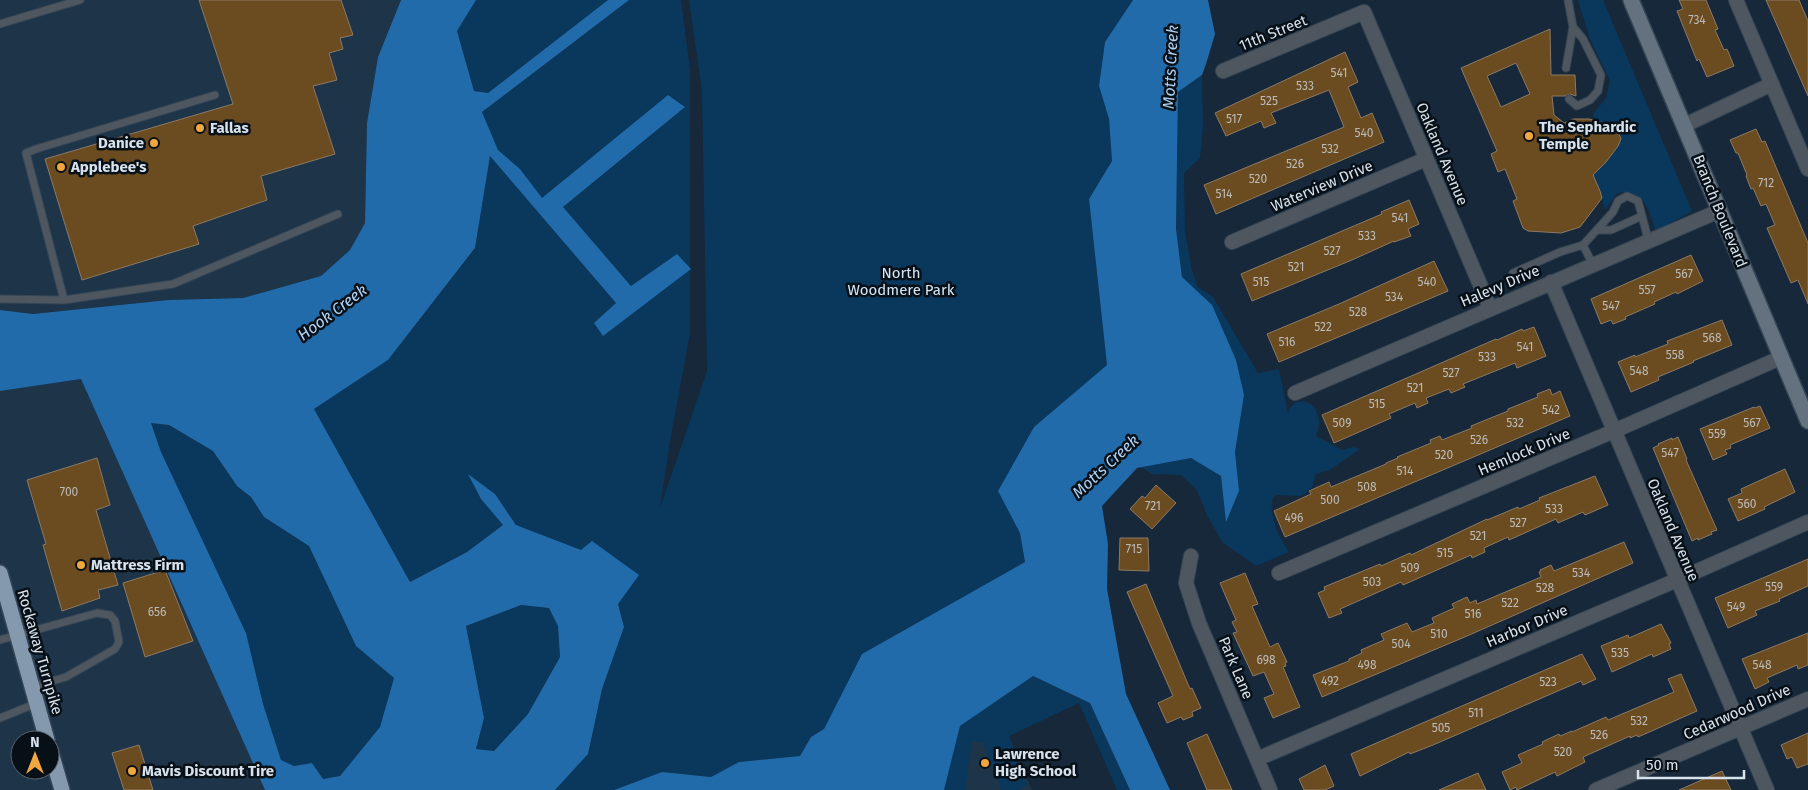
<svg xmlns="http://www.w3.org/2000/svg" width="1808" height="790" viewBox="0 0 1808 790" font-family="'Fira Sans',sans-serif">
<style>
.built{fill:#1d3449;fill-rule:evenodd}
.green{fill:#0a375c}
.water{fill:#226baa;fill-rule:evenodd}
.building{fill:#6b4b20;stroke:#8d7a65;fill-rule:evenodd}
.lines{fill:none;stroke-linecap:round;stroke-linejoin:round}
.lane-casing{stroke:#354656;stroke-width:9}
.street-casing{stroke:#354656;stroke-width:16}
.secondary-casing{stroke:#354656;stroke-width:18}
.highway-casing{stroke:#354656;stroke-width:18}
.lane{stroke:#4e575f;stroke-width:7}
.street{stroke:#4e575f;stroke-width:14}
.secondary{stroke:#64727f;stroke-width:15}
.highway{stroke:#8499ae;stroke-width:15}
.poi-dot{fill:#f1a63f;stroke:#081017;stroke-width:2}
.labels{text-anchor:middle;stroke-width:5;stroke-linejoin:round;paint-order:stroke}
.number-label{font-size:12px;fill:#bcbcba}
.street-label{font-size:15px;fill:#d7e2ed;stroke:#081017}
.poi-label{font-size:15px;font-weight:bold;fill:#d7e2ed;stroke:#081017;text-anchor:start}
.park-label{font-size:15px;fill:#d5e6f8;stroke:#081017}
.water-label{font-size:16px;font-style:italic;fill:#afd1f4;stroke:#081017}
</style>
<rect width="100%" height="100%" fill="#162839"/>
<path class="built" d="M0,0H401L378,57L367,123L365,223L350,250L321,276L243,298L168,300L33,314L0,310Z
M81,379L265,790H0V391ZM20,740H50V770H20Z
M960,726L1005,727L1032,790H944Z"/>
<path class="green" d="M476,0H608L488,93L474,91L457,31Z
M629,0H681L690,69V333L670,442L660,508L707,371L702,91L689,0H1133L1105,42L1099,86L1109,119L1112,161L1089,199L1107,365L1034,427L998,491L1020,533L1025,562L862,654L824,729L811,737L800,756L739,762L711,777L662,772L614,790H555L588,754L602,689L624,627L618,604L581,550L516,525L495,494L469,475L481,499L503,525L467,552L410,582L314,409L388,360L475,249L490,155L616,303L677,254L631,286L563,207L685,107L668,95L542,199L520,169L498,150L482,112Z
M1578,0H1603L1692,211L1656,231C1648,209 1645,188 1617,193L1605,210L1600,191L1593,175C1604,164 1615,153 1621,139L1616,126L1595,120L1593,114L1606,98L1610,81L1590,39Z
M1202,75L1203,127L1200,158L1184,173L1185,232L1192,270L1198,287L1213,297L1258,373L1279,369L1288,413C1297,388 1329,406 1316,436L1342,450L1353,447L1360,449L1330,470L1316,474L1312,487L1302,496L1277,495L1273,498C1268,516 1279,537 1289,552L1256,566L1222,542L1207,515L1197,490L1181,475L1152,474L1141,467L1191,458L1221,476L1226,520L1239,491L1235,452L1244,395L1182,277L1176,229L1178,92Z
M151,423L169,425L213,451L237,486L251,497L264,517L309,546L356,646L394,678L380,727L340,776L323,779L312,763L294,766L281,760L263,704L246,633L161,452Z
M521,605L549,608L558,626L560,657L528,714L494,751L476,749L484,718L466,626Z
M1033,676L1090,703L1130,790H1117L1079,703L1009,736L1027,785L1018,790H1002L983,742L972,741L965,790H944L960,726Z"/>
<path class="water" d="M401,0H476L457,31L474,91L488,93L608,0H629L482,112L498,150L520,169L542,198L668,95L685,107L563,207L631,286L677,254L691,269L603,336L594,323L616,303L490,156L475,248L388,360L314,409L410,582L467,552L503,525L481,499L468,474L495,494L516,525L581,550L592,541L639,575L618,604L624,627L602,689L588,754L555,790H265L81,379L0,391V310L33,314L168,300L243,298L321,276L350,250L365,223L367,123L378,57ZM151,423L169,425L213,451L237,486L251,497L264,517L309,546L356,646L394,678L380,727L340,776L323,779L312,763L294,766L281,760L263,704L246,633L161,452ZM521,605L549,608L558,626L560,657L528,714L494,751L476,749L484,718L466,626Z
M1133,0H1208L1215,34L1206,64L1202,75L1178,92L1176,229L1182,277L1212,305L1236,360L1244,395L1235,452L1239,491L1226,522L1221,476L1191,458L1137,468L1102,506L1108,544L1107,589L1126,694L1170,790H1130L1090,703L1033,676L960,726L944,790H614L662,772L711,777L739,762L800,756L811,737L824,729L862,654L1025,562L1020,533L998,491L1034,427L1107,365L1089,199L1112,161L1109,119L1099,86L1105,42Z"/>
<path class="building" d="M199,0H341L353,35L340,38L343,49L329,53L337,80L313,86L335,154L261,176L267,200L193,226L199,244L82,280L45,159L233,104Z
M1679,0H1706L1718,29L1715,30L1724,50L1727,49L1734,66L1707,77L1699,59L1697,61L1677,11L1683,9Z
M1766,0H1799L1808,21V96Z
M1550,29L1551,75H1575L1576,96L1570,94L1565,96H1552L1554,115L1564,123L1573,119H1589L1616,126L1621,139L1618,146L1606,162L1593,175L1600,191L1602,198L1580,227L1561,233L1528,231L1523,228L1513,201L1517,199L1505,169L1498,172L1491,154L1497,151L1461,68ZM1516,63L1530,94L1501,107L1487,76Z
M1345,52L1358,82L1348,87L1361,118L1372,113L1384,142L1216,214L1204,185L1344,127L1329,90L1271,113L1276,123L1264,128L1261,121L1226,136L1215,113Z
M1756,129L1762,142L1765,141L1808,243V304L1798,280L1791,283L1767,228L1775,225L1766,204L1761,206L1753,188L1751,189L1746,176L1747,175L1738,153H1736L1730,140Z
M1409,200L1419,224L1408,229L1411,236L1394,242V241L1352,260L1252,301L1241,274L1382,214L1381,212Z
M1691,255L1703,281L1677,294L1676,292L1654,302L1655,304L1625,317L1626,319L1613,324L1611,320L1601,324L1591,299Z
M1434,261L1448,291L1279,362L1267,334L1339,304Z
M1722,320L1732,345L1693,361L1694,362L1658,377L1659,380L1631,392L1618,362L1635,355V357L1668,344L1667,341Z
M1534,327L1546,356L1517,368L1515,363L1463,384L1465,387L1451,393L1449,389L1426,398L1428,403L1417,408L1415,403L1389,414L1391,418L1334,443L1322,415L1496,339L1497,340L1522,329L1523,331Z
M1550,389L1552,395L1560,391L1570,416L1285,537L1274,511L1311,494L1309,491L1329,482L1331,487L1386,464V463L1398,458L1397,457L1431,443L1430,440L1440,436L1442,440L1472,428L1471,426L1508,411V409L1538,397L1537,394Z
M1760,406L1770,428L1730,445L1731,448L1725,450L1727,454L1713,460L1700,429L1754,407L1755,408Z
M1678,437L1687,459L1686,460L1717,530L1711,532L1712,534L1698,540V538L1692,541L1653,448L1659,445L1658,444L1672,438V440Z
M97,458L110,505L96,510L118,585L98,590L100,598L62,611L43,545L46,544L27,480Z
M1785,469L1795,492L1764,507L1765,509L1738,521L1728,499L1742,493L1741,489Z
M1595,476L1608,505L1585,515L1583,512L1558,523L1556,519L1509,540L1508,537L1484,548L1485,552L1472,558L1471,555L1403,585L1401,582L1340,609L1342,613L1329,618L1318,593L1325,590L1324,587L1380,564L1381,566L1410,553L1411,555L1487,519V520L1518,507L1519,509L1540,500L1539,498Z
M1156,485L1176,503L1152,529L1130,509L1142,496L1145,498Z
M1120,538H1148L1149,571L1119,570Z
M1624,542L1633,563L1467,636L1322,697L1313,675L1349,661V659L1362,653L1361,650L1384,640L1381,634L1407,623L1412,632L1434,623L1432,618L1454,608L1452,604L1467,597L1470,603L1476,600L1477,604L1541,577L1539,572L1541,571L1540,570L1551,565L1554,571Z
M1808,559V586L1779,599L1780,601L1755,611L1757,615L1728,628L1715,598Z
M165,570L193,641L145,657L123,583Z
M1245,573L1258,604L1252,606L1270,647L1278,643L1287,662L1285,663L1286,666L1283,667L1286,674L1300,707L1273,718L1264,698L1274,694L1264,672L1253,676L1233,633L1237,632L1232,622L1236,620L1220,583Z
M1146,584L1190,689L1192,688L1201,708L1192,712L1193,716L1183,720L1181,717L1167,723L1158,703L1173,696L1127,592Z
M1661,624L1671,643L1669,644L1671,649L1653,657L1652,654L1612,672L1601,646L1628,635L1629,638Z
M1808,633V665L1798,669L1797,665L1767,678L1769,682L1755,689L1742,659Z
M1582,654L1596,679L1583,685L1581,681L1433,745L1410,754L1409,752L1360,776L1351,754Z
M1681,674L1697,711L1638,737L1637,735L1630,738V736L1583,757L1585,762L1557,776L1555,772L1517,790L1516,787L1510,790L1502,772L1522,763L1518,755L1543,744L1542,742L1559,734L1560,736L1572,731V732L1606,717L1608,720L1674,692L1668,679Z
M1808,733V764L1797,768L1792,757L1787,759L1781,745Z
M1207,734L1214,750L1232,790H1207L1187,743Z
M139,745L153,790H124L112,753Z
M1325,765L1334,786L1325,790H1304L1299,779Z
M1722,771L1731,790H1679Z
M1478,773L1486,790H1439Z"/>
<g class="lines">
<g class="lane-casing">
<path id="lane" d="M0,24L80,0
M1566,68L1573,27L1568,0
M1569,99L1577,106L1590,100L1598,91L1601,75L1583,39L1573,27
M1597,230H1611L1642,216
M1583,245L1590,259L1595,263
M1513,273L1560,252L1583,245L1613,212L1618,201L1627,196L1638,201L1647,235L1651,240
M0,299L64,300L173,284L338,214
M64,300L26,153L36,149L215,95
M0,640L97,613L110,615L115,621L119,642L115,649L66,677L32,687
M0,718L37,703"/>
</g>
<g class="street-casing">
<path id="street" d="M1736,0L1808,169
M1223,71L1364,12L1490,308
M1685,125L1772,84
M1232,242L1426,159
M1551,282L1767,790
M1295,393L1719,211
M1191,556L1186,583L1199,623L1270,790
M1279,573L1614,431L1780,358
M1257,759L1677,580L1808,522
M1596,790L1808,699"/>
</g>
<g class="secondary-casing">
<path id="secondary" d="M1631,0L1808,421"/>
</g>
<g class="highway-casing">
<path id="highway" d="M0,573L47,740
M50,749L62,790"/>
</g>
<use href="#lane" class="lane"/>
<use href="#street" class="street"/>
<use href="#secondary" class="secondary"/>
<use href="#highway" class="highway"/>
</g>
<g class="poi-dot">
<circle cx="200" cy="128" r="5"/>
<circle cx="1529" cy="136" r="5"/>
<circle cx="154" cy="143" r="5"/>
<circle cx="61" cy="167" r="5"/>
<circle cx="81" cy="565" r="5"/>
<circle cx="985" cy="763" r="5"/>
<circle cx="132" cy="771" r="5"/>
</g>
<g class="labels">
<g class="number-label">
<text x="1697" y="24">734</text>
<text x="1339" y="77">541</text>
<text x="1305" y="90">533</text>
<text x="1269" y="105">525</text>
<text x="1234" y="123">517</text>
<text x="1364" y="137">540</text>
<text x="1330" y="153">532</text>
<text x="1295" y="168">526</text>
<text x="1258" y="183">520</text>
<text x="1766" y="187">712</text>
<text x="1224" y="198">514</text>
<text x="1400" y="222">541</text>
<text x="1367" y="240">533</text>
<text x="1332" y="255">527</text>
<text x="1296" y="271">521</text>
<text x="1684" y="278">567</text>
<text x="1261" y="286">515</text>
<text x="1427" y="286">540</text>
<text x="1647" y="294">557</text>
<text x="1394" y="301">534</text>
<text x="1611" y="310">547</text>
<text x="1358" y="316">528</text>
<text x="1323" y="331">522</text>
<text x="1712" y="342">568</text>
<text x="1287" y="346">516</text>
<text x="1525" y="351">541</text>
<text x="1675" y="359">558</text>
<text x="1487" y="361">533</text>
<text x="1639" y="375">548</text>
<text x="1451" y="377">527</text>
<text x="1415" y="392">521</text>
<text x="1377" y="408">515</text>
<text x="1551" y="414">542</text>
<text x="1342" y="427">509</text>
<text x="1515" y="427">532</text>
<text x="1752" y="427">567</text>
<text x="1717" y="438">559</text>
<text x="1479" y="444">526</text>
<text x="1670" y="457">547</text>
<text x="1444" y="459">520</text>
<text x="1405" y="475">514</text>
<text x="1367" y="491">508</text>
<text x="69" y="496">700</text>
<text x="1330" y="504">500</text>
<text x="1747" y="508">560</text>
<text x="1153" y="510">721</text>
<text x="1554" y="513">533</text>
<text x="1294" y="522">496</text>
<text x="1518" y="527">527</text>
<text x="1478" y="540">521</text>
<text x="1134" y="553">715</text>
<text x="1445" y="557">515</text>
<text x="1410" y="572">509</text>
<text x="1581" y="577">534</text>
<text x="1372" y="586">503</text>
<text x="1774" y="591">559</text>
<text x="1545" y="592">528</text>
<text x="1510" y="607">522</text>
<text x="1736" y="611">549</text>
<text x="157" y="616">656</text>
<text x="1473" y="618">516</text>
<text x="1439" y="638">510</text>
<text x="1401" y="648">504</text>
<text x="1620" y="657">535</text>
<text x="1266" y="664">698</text>
<text x="1367" y="669">498</text>
<text x="1762" y="669">548</text>
<text x="1330" y="685">492</text>
<text x="1548" y="686">523</text>
<text x="1476" y="717">511</text>
<text x="1639" y="725">532</text>
<text x="1441" y="732">505</text>
<text x="1599" y="739">526</text>
<text x="1563" y="756">520</text>
</g>
<g class="street-label">
<text transform="translate(1273 33) rotate(-22)" y="5">11th Street</text>
<text transform="translate(1442 154) rotate(67)" y="5">Oakland Avenue</text>
<text transform="translate(1322 186) rotate(-23)" y="5">Waterview Drive</text>
<text transform="translate(1720 211) rotate(68)" y="5">Branch Boulevard</text>
<text transform="translate(1500 286) rotate(-23)" y="5">Halevy Drive</text>
<text transform="translate(1524 452) rotate(-23)" y="5">Hemlock Drive</text>
<text transform="translate(1673 530) rotate(67)" y="5">Oakland Avenue</text>
<text transform="translate(1527 626) rotate(-23)" y="5">Harbor Drive</text>
<text transform="translate(40 652) rotate(74)" y="5">Rockaway Turnpike</text>
<text transform="translate(1236 668) rotate(67)" y="5">Park Lane</text>
<text transform="translate(1737 712) rotate(-24)" y="5">Cedarwood Drive</text>
</g>
<g class="poi-label">
<text x="1539" y="132">The Sephardic<tspan x="1539" dy="17">Temple</tspan></text>
<text x="210" y="133">Fallas</text>
<text x="144" y="148" text-anchor="end">Danice</text>
<text x="71" y="172">Applebee's</text>
<text x="91" y="570">Mattress Firm</text>
<text x="995" y="759">Lawrence<tspan x="995" dy="17">High School</tspan></text>
<text x="142" y="776">Mavis Discount Tire</text>
</g>
<g class="park-label">
<text x="901" y="278">North<tspan x="901" dy="17">Woodmere Park</tspan></text>
</g>
<g class="water-label">
<text transform="translate(1170 67) rotate(-87)" y="6">Motts Creek</text>
<text transform="translate(332 312) rotate(-37)" y="6">Hook Creek</text>
<text transform="translate(1105 466) rotate(-43)" y="6">Motts Creek</text>
</g>
</g>
<g transform="translate(35 755)"><circle r="24" fill="#081017" stroke="#5b646d"/>
<path d="M0-4L9 19L0 12L-9 19Z" fill="#f1a63f"/>
<text y="-8" font-size="14" font-weight="bold" text-anchor="middle" fill="#d7e2ed">N</text>
</g>
<path d="M1638 770v8h106v-8" fill="none" stroke="#d7e2ed" stroke-width="2.5"/>
<text x="1646" y="770" font-size="15" fill="#d7e2ed" stroke="#081017" stroke-width="4" paint-order="stroke">50 m</text>
</svg>
